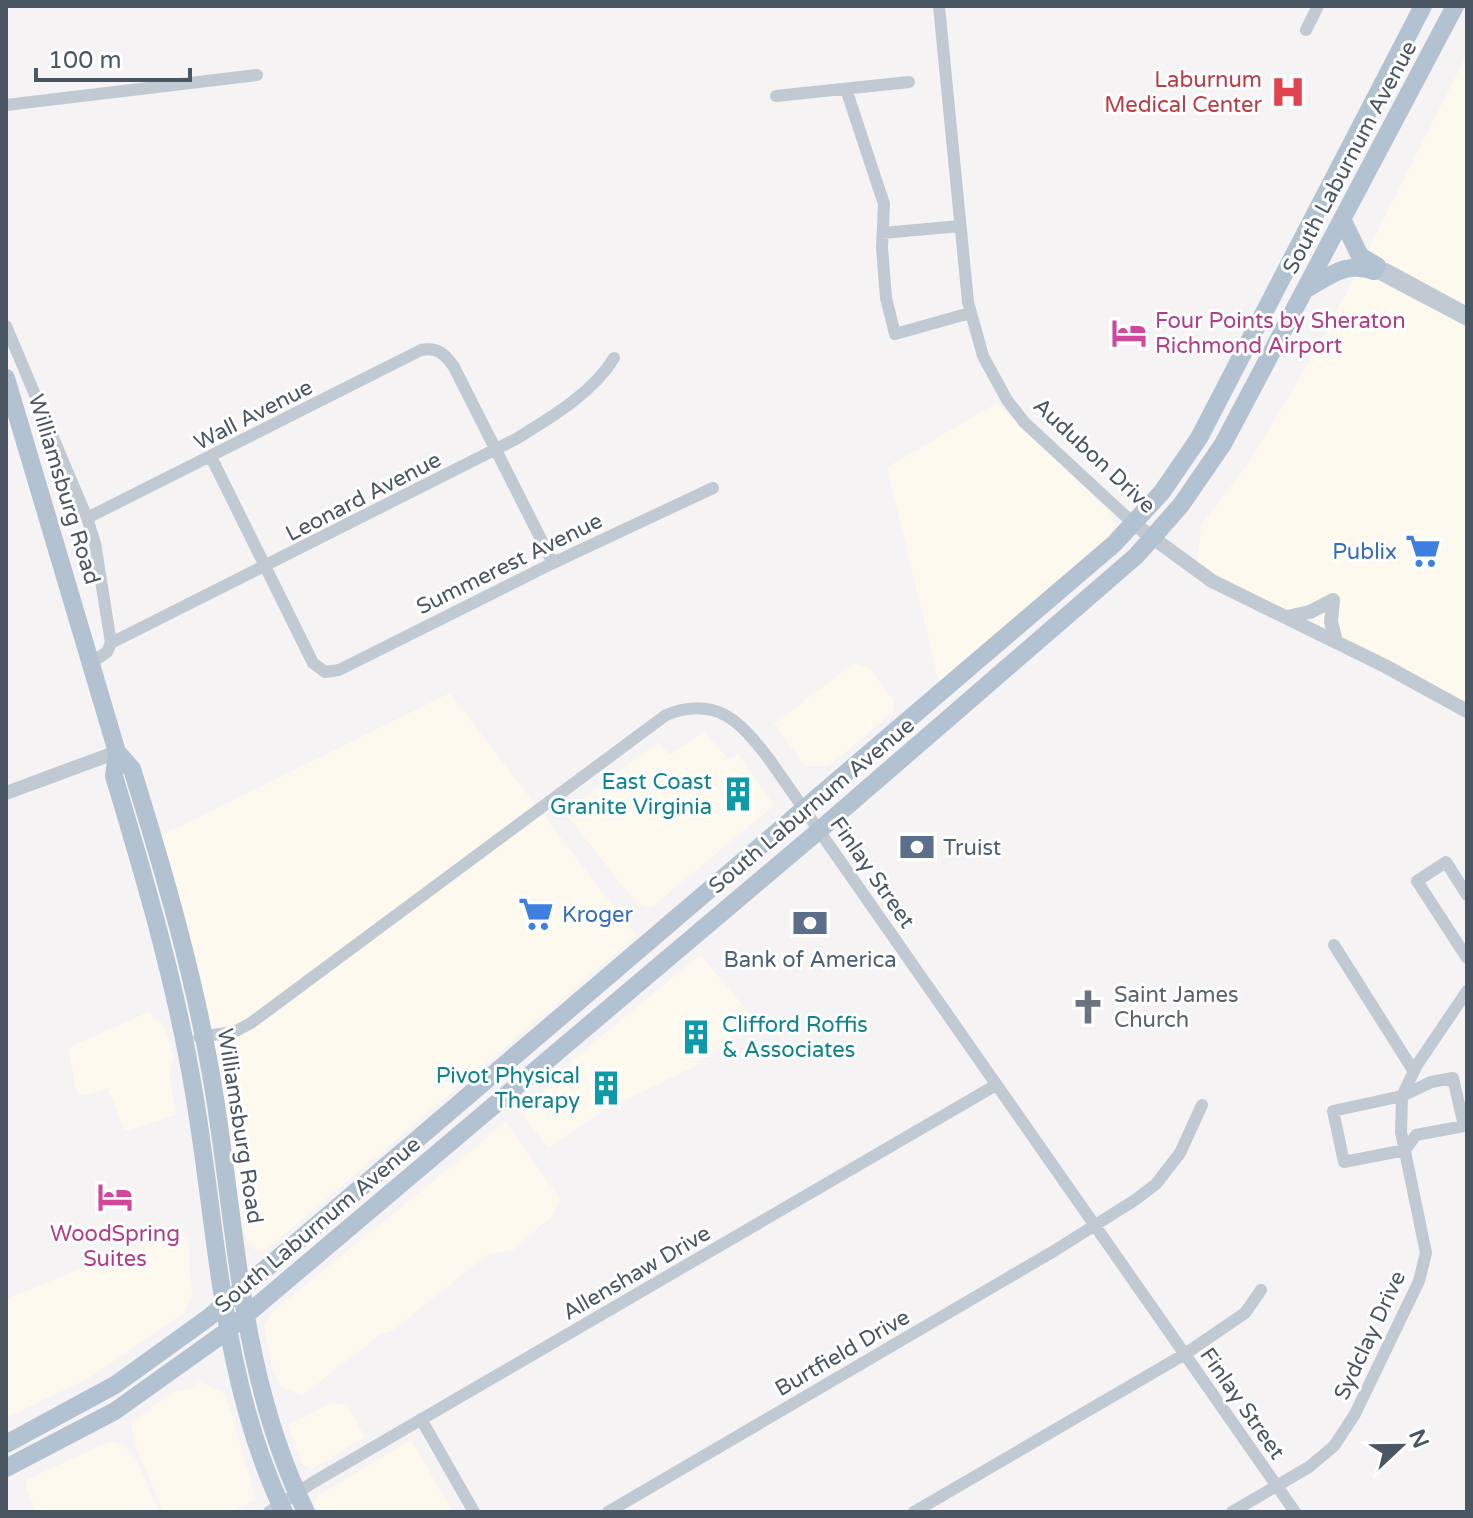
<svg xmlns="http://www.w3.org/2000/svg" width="1473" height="1518" viewBox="0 0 1473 1518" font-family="'Varela Round',sans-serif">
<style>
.commercial{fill:#fdf9ef}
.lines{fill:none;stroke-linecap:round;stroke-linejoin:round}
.minor{stroke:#c1cad2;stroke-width:12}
.tertiary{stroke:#c1cad2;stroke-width:14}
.primary{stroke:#b3c2d1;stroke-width:18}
.labels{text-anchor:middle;stroke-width:6;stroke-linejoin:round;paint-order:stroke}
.health-label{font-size:22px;fill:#be3a42;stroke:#fff;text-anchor:end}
.street-label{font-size:22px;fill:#4a5661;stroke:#fff}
.hotel-label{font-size:22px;fill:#b23c85;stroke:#fff;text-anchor:start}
.shop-label{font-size:22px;fill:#366cbe;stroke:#fff;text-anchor:end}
.culture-label{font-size:22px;fill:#0d838f;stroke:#fff;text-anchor:end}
.service-label{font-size:22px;fill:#4e5e75;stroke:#fff;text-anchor:start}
.worship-label{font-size:22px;fill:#5b616d;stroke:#fff;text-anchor:start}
</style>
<rect width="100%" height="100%" fill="#f5f3f3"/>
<path class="commercial" d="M1467,54V711L1197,571L1201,525L1248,464L1326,333Z
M997,403L1111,513L1115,526L1109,536L939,683L887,467Z
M854,663L869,668L894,701L893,712L829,766H805L774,724Z
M450,693L636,936L266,1250L257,1252L247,1241L202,1041L150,841Z
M704,731L729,760L738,754L773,803L771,808L652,907H644L636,903L565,813L658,742L670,755Z
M700,955L754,1018L697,1065L603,1111L549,1148L519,1112L571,1068L568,1064Z
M148,1012L163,1024L174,1056L169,1073L176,1115L125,1131L108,1089L82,1096L77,1093L68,1048Z
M506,1122L560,1199L552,1216L513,1250L487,1255L392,1331L381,1334L303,1395L282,1387L273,1370L264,1326L272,1312Z
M166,1234L188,1237L192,1296L184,1313L89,1378L6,1418V1299Z
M198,1381L223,1392L228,1402L256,1500L230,1512H163L136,1446L131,1423L173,1392L194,1388Z
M331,1403L347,1405L365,1437L312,1469L303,1465L288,1425Z
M411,1440L453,1512H318L314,1504L317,1496Z
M111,1441L122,1444L136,1459L159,1512H36L26,1487L28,1479Z"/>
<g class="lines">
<path class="minor" d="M939,6L968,302L983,356L1007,400L1024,422L1134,524
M1306,30L1318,6
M846,89L884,204L882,248L886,298L895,334L970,313
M776,96L909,82
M6,105L257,75
M883,233L960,226
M1386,269L1467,313
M1374,271L1467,320
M6,326L87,518L95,543L111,643L107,652L91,663
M211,457L313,663L325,672L339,670L553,563L713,488
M87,518L421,350C438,347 445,354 454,367L553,563
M111,643L516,439C550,418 593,393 614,358
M1467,895L1446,862L1417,881L1467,958
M1334,945L1413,1070
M199,1037L234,1032L251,1023L666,715C716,695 740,721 769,759L1295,1512
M1453,1078L1464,1126L1416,1135L1405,1150L1344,1162L1333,1111L1402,1096L1431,1082Z
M421,1419L474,1512
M269,1512L312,1483L996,1085
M608,1512L1054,1251L1135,1200L1156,1184L1180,1153L1202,1105
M914,1512L1185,1354L1245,1313L1261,1290
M1232,1512L1309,1467L1334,1446L1355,1414L1419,1281L1426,1253L1401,1132L1402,1096L1417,1065L1467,991"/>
<path class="tertiary" d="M1134,524L1212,581L1385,666L1467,711
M1333,600L1331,622L1336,641
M1287,617L1310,612L1333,600
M6,793L117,752"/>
<path class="primary" d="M1343,221L1360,256L1377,266
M1308,288C1331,275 1347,261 1374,271
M6,378L117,752L114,776C145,879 175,981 193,1087C218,1231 220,1378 284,1512
M117,752L132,769C165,875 196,982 214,1092C237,1235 241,1380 306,1512
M6,1444L115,1385L208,1318L1114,544L1162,492L1199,438L1423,6
M6,1468L115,1411L227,1331L809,839L1136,556L1181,505L1223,444L1455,6"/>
</g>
<defs>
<g id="hospital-bare" transform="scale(2.76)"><path d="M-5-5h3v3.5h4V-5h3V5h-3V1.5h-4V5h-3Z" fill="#e0444e" stroke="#fff" stroke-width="2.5" paint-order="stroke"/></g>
<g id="hotel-bare" transform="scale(2.76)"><path d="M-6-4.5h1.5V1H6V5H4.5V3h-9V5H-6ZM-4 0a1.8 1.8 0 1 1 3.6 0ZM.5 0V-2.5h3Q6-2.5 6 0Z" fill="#d1479c" stroke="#fff" stroke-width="2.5" paint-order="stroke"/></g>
<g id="supermarket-bare" transform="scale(2.76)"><path d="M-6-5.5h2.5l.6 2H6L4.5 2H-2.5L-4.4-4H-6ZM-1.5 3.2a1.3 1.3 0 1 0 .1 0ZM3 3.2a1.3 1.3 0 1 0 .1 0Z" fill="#3f7fe0" stroke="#fff" stroke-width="2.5" paint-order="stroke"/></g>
<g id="building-bare" transform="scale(2.76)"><path d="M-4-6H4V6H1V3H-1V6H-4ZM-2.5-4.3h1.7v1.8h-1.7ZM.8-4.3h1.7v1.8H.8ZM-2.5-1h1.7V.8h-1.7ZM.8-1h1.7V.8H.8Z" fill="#0f9aa8" stroke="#fff" stroke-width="2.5" paint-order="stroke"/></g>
<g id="bank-bare" transform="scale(2.76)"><path d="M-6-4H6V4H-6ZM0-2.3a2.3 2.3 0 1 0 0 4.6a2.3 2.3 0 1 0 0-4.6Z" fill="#5c6f8a" stroke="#fff" stroke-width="2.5" paint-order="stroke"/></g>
<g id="church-bare" transform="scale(2.76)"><path d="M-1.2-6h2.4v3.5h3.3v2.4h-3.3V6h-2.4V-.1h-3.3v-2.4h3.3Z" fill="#6b7280" stroke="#fff" stroke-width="2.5" paint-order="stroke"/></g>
</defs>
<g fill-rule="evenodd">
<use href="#hospital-bare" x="1288" y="92"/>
<use href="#hotel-bare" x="1129" y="333"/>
<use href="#supermarket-bare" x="1423" y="551"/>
<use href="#building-bare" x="738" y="794"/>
<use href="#bank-bare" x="917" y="847"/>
<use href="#supermarket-bare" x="536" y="914"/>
<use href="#bank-bare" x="810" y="923"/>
<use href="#church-bare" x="1088" y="1007"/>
<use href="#building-bare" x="696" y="1037"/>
<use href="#building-bare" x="606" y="1088"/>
<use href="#hotel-bare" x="115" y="1197"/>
</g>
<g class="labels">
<g class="health-label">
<text x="1262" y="87">Laburnum<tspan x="1262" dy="25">Medical Center</tspan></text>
</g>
<g class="street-label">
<text transform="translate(1349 157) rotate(-62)" y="8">South Laburnum Avenue</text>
<text transform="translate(253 414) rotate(-27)" y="8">Wall Avenue</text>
<text transform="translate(1095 455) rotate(43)" y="8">Audubon Drive</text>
<text transform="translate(65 489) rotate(73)" y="8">Williamsburg Road</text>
<text transform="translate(363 496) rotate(-27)" y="8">Leonard Avenue</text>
<text transform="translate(509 563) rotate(-26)" y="8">Summerest Avenue</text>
<text transform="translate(811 805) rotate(-40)" y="8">South Laburnum Avenue</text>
<text transform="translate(873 872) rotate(55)" y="8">Finlay Street</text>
<text transform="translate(241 1126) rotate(81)" y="8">Williamsburg Road</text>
<text transform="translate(317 1224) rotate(-40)" y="8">South Laburnum Avenue</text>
<text transform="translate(636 1272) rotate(-30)" y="8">Allenshaw Drive</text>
<text transform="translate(1369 1335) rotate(-65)" y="8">Sydclay Drive</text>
<text transform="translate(842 1352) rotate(-30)" y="8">Burtfield Drive</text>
<text transform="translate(1243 1403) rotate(55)" y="8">Finlay Street</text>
</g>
<g class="hotel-label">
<text x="1155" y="328">Four Points by Sheraton<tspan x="1155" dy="25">Richmond Airport</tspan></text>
<text x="115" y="1241" text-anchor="middle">WoodSpring<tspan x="115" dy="25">Suites</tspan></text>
</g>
<g class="shop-label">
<text x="1397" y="559">Publix</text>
<text x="562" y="922" text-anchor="start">Kroger</text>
</g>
<g class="culture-label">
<text x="712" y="789">East Coast<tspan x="712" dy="25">Granite Virginia</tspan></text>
<text x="722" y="1032" text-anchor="start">Clifford Roffis<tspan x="722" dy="25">&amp; Associates</tspan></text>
<text x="580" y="1083">Pivot Physical<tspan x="580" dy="25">Therapy</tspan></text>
</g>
<g class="service-label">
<text x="943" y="855">Truist</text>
<text x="810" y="967" text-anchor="middle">Bank of America</text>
</g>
<g class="worship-label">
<text x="1114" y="1002">Saint James<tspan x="1114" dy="25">Church</tspan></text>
</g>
</g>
<rect width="1473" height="1518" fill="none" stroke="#4a5661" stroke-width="16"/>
<g transform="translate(1401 1446) rotate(68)" stroke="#ffffff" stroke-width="6" paint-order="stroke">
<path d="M0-6L14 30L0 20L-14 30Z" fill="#4a5661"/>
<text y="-12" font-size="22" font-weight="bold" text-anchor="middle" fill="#4a5661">N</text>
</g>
<path d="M36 68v12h154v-12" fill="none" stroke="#4a5661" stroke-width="4"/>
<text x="48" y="68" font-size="24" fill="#4a5661" stroke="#ffffff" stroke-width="6" paint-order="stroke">100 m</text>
</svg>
